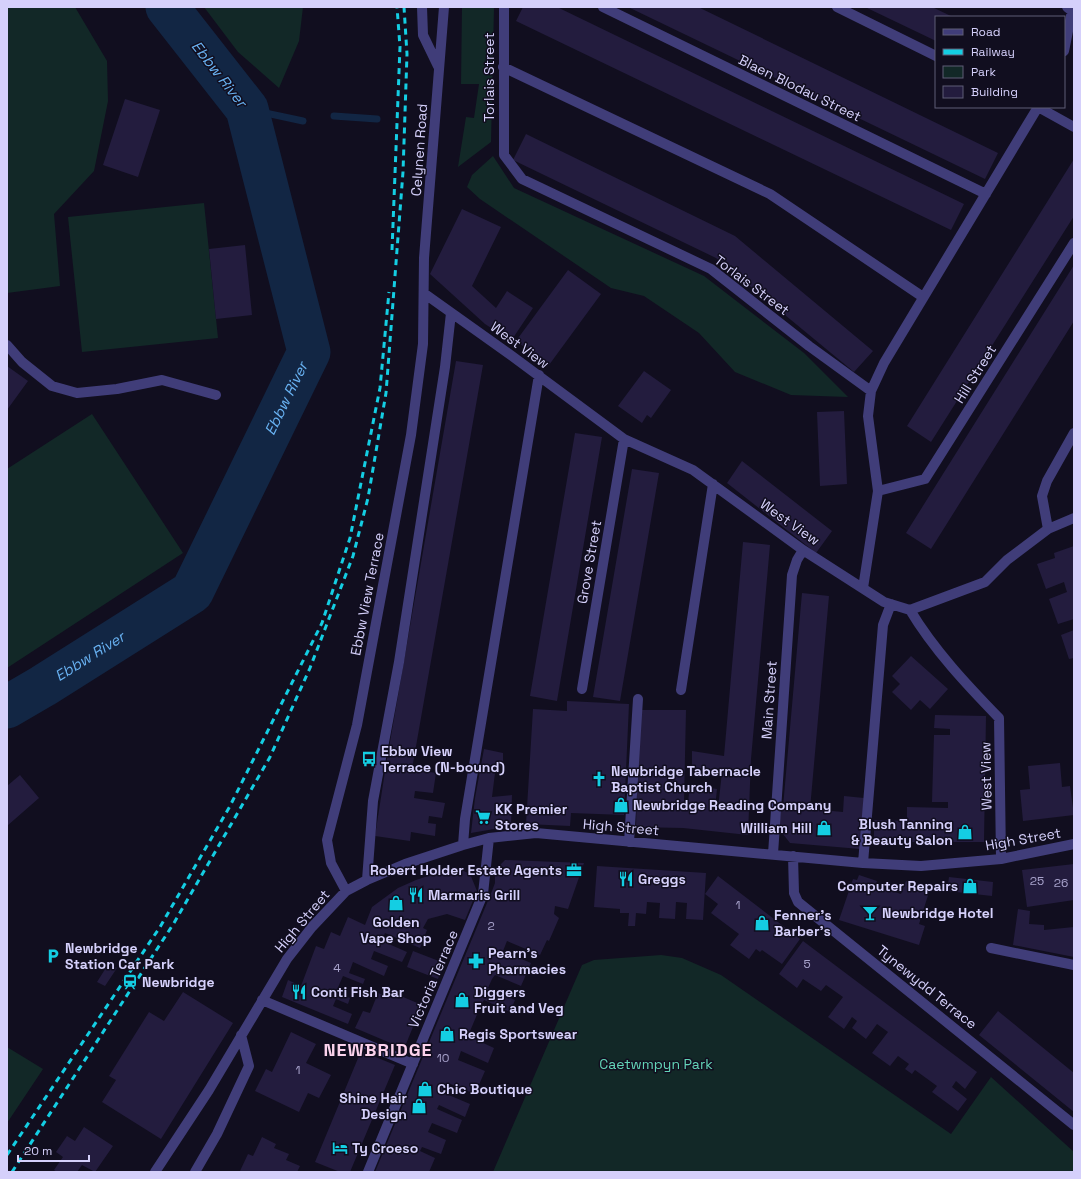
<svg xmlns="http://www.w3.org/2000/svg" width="1081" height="1179" viewBox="0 0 1081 1179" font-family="'Space Grotesk',sans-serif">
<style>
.green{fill:#122827}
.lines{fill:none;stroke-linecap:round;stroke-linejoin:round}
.stream{stroke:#122644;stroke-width:7}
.river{stroke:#122644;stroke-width:43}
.building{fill:#231c3e}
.minor{stroke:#403d79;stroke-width:10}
.rail{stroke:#14cee3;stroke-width:3;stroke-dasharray:6 5;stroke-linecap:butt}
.labels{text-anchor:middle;stroke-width:3;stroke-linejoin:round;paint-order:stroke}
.number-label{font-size:12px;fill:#a8a3cc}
.street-label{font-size:14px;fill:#d5d0fb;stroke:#110e1f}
.poi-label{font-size:14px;font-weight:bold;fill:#d5d0fb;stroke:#110e1f;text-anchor:start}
.park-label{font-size:14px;fill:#63d4b8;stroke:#110e1f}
.water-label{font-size:15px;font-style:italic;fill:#68b1f1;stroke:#110e1f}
.district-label{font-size:18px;font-weight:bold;letter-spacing:1px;fill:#fbd2ec;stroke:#110e1f}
</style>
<rect width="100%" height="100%" fill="#110e1f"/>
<path class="green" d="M7,7H75L107,61L108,101L94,171L54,214L60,286L7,293Z
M204,7H303L299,41L279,88L238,52Z
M462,7H494L491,142L458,167L466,117L474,118L479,84H461Z
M493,156L514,188L704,276L804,353L848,397L791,395L735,372L699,333L644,296L611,288L480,199L467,187L472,175Z
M204,203L218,338L82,352L68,217Z
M92,414L183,553L7,668V469Z
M661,955L682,958L721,975L951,1134L991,1077L1074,1152V1172H493L582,965L594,960Z
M7,1047L43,1069L7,1123Z"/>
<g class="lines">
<path class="stream" d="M247,109L303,121
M334,116L377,119"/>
<path class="river" id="s1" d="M7,707L43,686L192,592L309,352L247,109L167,7"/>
</g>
<path class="building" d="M523,7H557L964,204L951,230L516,21Z
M628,7H698L998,153L985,179Z
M865,7H932L953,17H936V41Z
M125,99L160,110L138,177L103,165Z
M526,134L735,236L873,351L854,372L716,258L513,160Z
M1074,159V216L931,442L907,426Z
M462,209L501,227L472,286L496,308L507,291L533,308L511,341L485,324L430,274Z
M245,245L252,315L216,319L209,249Z
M1074,265V321L931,549L906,533Z
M568,270L601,294L549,365L516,341Z
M456,361L483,365L412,769L436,773L433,793L415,791L414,798L445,803L442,818L429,816L428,823L436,824L435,836L411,832L410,841L375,836L386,765Z
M7,366L28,381L7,410Z
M644,371L671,390L651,418L647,415L642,423L618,406Z
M844,411L847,484L820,486L817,412Z
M575,433L602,437L557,701L530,696Z
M742,461L832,531L816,553L727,483Z
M632,469L659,473L620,701L593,697Z
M743,542L770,545L751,759L748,835L683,828L636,827L639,710H686L684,803L688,802L690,785L717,789L715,808H718L722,772L692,770V751L724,756Z
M1074,546V619L1058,624L1049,599L1067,592L1066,589L1064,582L1046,589L1037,564L1055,558L1054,553Z
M802,593L829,596L810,809L843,812L844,796L864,798L860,849L790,843L779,829L781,807H783Z
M1074,630V658L1069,659L1061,635Z
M911,656L948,689L930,709L920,700L911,710L892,692L900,684L892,676Z
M567,701L629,704L624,815L571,813L570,826L526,824L533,709L567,711Z
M935,715L986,716L984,842H874V820L907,821V807L948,808V802H932L934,735H950V729L934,728Z
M484,749L503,753V767L496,765L492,797L512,795L511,826L471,833L475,798Z
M1060,763L1062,787L1070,786L1074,815L1023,821L1020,790L1030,789L1028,766Z
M20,775L39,798L7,826V786Z
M505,860L584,863L568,909L555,906L554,914L559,918L549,941L547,940L540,955L507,941L503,951L531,963L521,986L495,975L492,979L488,988L515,1000L510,1012L484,1000L481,1005L468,1036L494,1048L488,1063L461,1051L458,1060L485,1071L475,1094L448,1083L444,1093L470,1104L465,1117L439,1105L437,1109L462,1120L457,1133L432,1123L428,1132L446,1140L441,1154L422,1147L420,1151L435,1158L429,1172H375L492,891L495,883V870Z
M1074,864V900L1027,907L1022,870Z
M597,866L706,873L703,920L686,919L687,903L676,902L675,919L659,918L660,903L647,902L646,914L636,913L635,926H628L629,913H620V909L594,907Z
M455,867L470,874L477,891L465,920L447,914L428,919L423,928L427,930L420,948L385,933L382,941L407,952L402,962L374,951L371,959L388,966L384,976L353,962L349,973L365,979L363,984L343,976L336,992L350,998L348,1004L336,999L333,1006L352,1014L348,1024L282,997L288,980L301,986L316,946L324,949L331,932L340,936L348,917L365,925L372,907L398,888L416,880Z
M859,875L877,881L876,886L901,894L906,881L930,889L919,924L925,926L919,945L839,920L853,879L857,880Z
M718,876L800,939L782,964L762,950L760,952L756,949L749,959L730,945L739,934L711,913L718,904L705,894Z
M949,877L993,882L992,896L947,891Z
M1018,909L1030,911L1029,924L1044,925V930L1074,927V957L1013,945Z
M803,941L977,1072L965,1089L956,1081L952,1087L967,1099L958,1111L932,1092L937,1086L915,1070L912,1074L905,1069L909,1064L898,1056L890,1066L872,1053L888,1032L877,1024L866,1039L852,1028L857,1021L852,1017L844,1029L828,1017L843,997L826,985L821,991L803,979L797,988L779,974Z
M413,951L444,963L438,979L407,967Z
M109,963L117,968L105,986L97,982Z
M389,991L422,1005L406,1044L400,1047L355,1028L363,1011L370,1013L378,993L386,996Z
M183,992L233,1023L161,1139L102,1102L116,1080L109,1076L149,1012L164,1021Z
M998,1011L1074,1073V1112L979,1035Z
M291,1032L316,1044L306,1063L331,1075L319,1098L308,1093L299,1112L255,1091L266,1069L272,1072Z
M361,1051L395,1065L350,1172H340L315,1162Z
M84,1127L113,1146L95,1172L82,1165L77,1172H57L54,1170L63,1157L56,1152L67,1136L75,1141Z
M262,1137L276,1144L274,1148L289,1154L286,1160L300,1166L297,1172L240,1171L248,1154L253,1156Z"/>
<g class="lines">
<path class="minor" d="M422,7L423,35L438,66
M504,7V155L522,179L711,269L809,346L871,391L868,416L878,491L863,588
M603,7L986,194
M837,7L936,56
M1064,51L1072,11L1067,7
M503,67L770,194L923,297
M1038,107L1074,127
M425,294L512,356L624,439L693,470L803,550L884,602L910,610C934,650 967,685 999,718L1001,859
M7,345L22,362L52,386L77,393L117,389L162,380L216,395
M871,391L884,363L1038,107
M878,491L925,479L1074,243
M1048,529L1042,496L1047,481L1074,433
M910,610L985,582L1007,560L1048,529L1074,518
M582,689L624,439
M681,690L713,484
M629,842L638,699
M463,845L465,819L539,375
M773,854L792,575L797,560L803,550
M793,856L794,893L798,902L1074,1125
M863,863L883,625L891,604
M367,880L373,801L399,662L445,367L451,313
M346,891L331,863L327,840L357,725L411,435L423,344L424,258L444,7
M991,948L1074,965
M262,1000L413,1064
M155,1172L209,1090L287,959L312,927L346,891L367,880L405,864L463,845L489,838L536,833L863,863L921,866L1001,859L1074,844
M195,1172L217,1134L249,1066L241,1035
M368,1172L483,894L489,838"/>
<path class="rail" d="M392,250L400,47L397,7
M7,1155L160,927L230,806L322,623L350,538L380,388L389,292
M12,1172L174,923L270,757L310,668L353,556L368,498L386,393L403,172L407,54L404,7"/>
</g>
<defs>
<g id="bus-bare" transform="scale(1.2)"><path d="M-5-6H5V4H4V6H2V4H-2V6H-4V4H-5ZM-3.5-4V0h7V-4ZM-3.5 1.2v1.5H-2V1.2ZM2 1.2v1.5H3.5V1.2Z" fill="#14cee3" stroke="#110e1f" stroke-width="2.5" paint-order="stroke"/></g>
<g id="church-bare" transform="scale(1.2)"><path d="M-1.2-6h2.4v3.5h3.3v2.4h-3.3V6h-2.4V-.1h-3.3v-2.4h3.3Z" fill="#14cee3" stroke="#110e1f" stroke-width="2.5" paint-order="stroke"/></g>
<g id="shop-bare" transform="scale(1.2)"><path d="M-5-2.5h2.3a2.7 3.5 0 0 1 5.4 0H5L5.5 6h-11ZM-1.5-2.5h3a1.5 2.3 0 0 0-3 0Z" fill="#14cee3" stroke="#110e1f" stroke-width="2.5" paint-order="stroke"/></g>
<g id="supermarket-bare" transform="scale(1.2)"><path d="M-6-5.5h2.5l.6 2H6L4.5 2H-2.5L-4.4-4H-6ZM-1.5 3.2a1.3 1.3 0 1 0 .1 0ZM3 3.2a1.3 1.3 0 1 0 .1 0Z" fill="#14cee3" stroke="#110e1f" stroke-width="2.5" paint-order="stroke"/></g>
<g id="office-bare" transform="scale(1.2)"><path d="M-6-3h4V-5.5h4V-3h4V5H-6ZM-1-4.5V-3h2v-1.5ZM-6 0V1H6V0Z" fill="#14cee3" stroke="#110e1f" stroke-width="2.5" paint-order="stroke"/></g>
<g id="restaurant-bare" transform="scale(1.2)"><path d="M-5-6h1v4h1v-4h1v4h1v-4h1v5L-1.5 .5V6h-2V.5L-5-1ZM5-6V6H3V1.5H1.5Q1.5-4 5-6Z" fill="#14cee3" stroke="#110e1f" stroke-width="2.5" paint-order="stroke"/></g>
<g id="bar-bare" transform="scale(1.2)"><path d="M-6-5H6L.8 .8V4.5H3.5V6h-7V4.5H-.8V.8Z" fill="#14cee3" stroke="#110e1f" stroke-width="2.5" paint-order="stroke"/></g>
<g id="parking-bare" transform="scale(1.2)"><path d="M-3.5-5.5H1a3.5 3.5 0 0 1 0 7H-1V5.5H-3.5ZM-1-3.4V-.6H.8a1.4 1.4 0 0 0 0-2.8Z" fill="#14cee3" stroke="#110e1f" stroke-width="2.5" paint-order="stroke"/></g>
<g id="pharmacy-bare" transform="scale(1.2)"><path d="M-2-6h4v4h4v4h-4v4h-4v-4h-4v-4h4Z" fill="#14cee3" stroke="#110e1f" stroke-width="2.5" paint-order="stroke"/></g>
<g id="station-bare" transform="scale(1.2)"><path d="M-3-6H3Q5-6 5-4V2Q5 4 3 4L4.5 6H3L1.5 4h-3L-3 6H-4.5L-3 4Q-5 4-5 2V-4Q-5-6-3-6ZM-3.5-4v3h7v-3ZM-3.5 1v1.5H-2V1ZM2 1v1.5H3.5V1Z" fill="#14cee3" stroke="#110e1f" stroke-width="2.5" paint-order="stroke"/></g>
<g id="hotel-bare" transform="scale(1.2)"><path d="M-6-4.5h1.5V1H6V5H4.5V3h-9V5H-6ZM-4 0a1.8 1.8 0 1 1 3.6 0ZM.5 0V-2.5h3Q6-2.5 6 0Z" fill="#14cee3" stroke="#110e1f" stroke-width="2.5" paint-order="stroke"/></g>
</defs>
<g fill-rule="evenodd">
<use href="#bus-bare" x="369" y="759"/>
<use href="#church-bare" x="599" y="779"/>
<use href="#shop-bare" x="621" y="805"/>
<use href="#supermarket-bare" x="483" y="817"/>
<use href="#shop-bare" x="824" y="828"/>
<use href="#shop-bare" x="965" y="832"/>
<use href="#office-bare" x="574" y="870"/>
<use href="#restaurant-bare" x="626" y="879"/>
<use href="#shop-bare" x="970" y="886"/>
<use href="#restaurant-bare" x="416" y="895"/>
<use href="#shop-bare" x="396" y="903"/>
<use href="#bar-bare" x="870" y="913"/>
<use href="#shop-bare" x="762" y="923"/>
<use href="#parking-bare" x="53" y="956"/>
<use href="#pharmacy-bare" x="476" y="961"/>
<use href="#station-bare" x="130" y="982"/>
<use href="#restaurant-bare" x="299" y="992"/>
<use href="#shop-bare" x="462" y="1000"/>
<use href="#shop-bare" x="447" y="1034"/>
<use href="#shop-bare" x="425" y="1089"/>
<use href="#shop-bare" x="419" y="1106"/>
<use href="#hotel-bare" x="340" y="1148"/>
</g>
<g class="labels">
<g class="number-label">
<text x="1037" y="885">25</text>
<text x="1061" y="887">26</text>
<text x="738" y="909">1</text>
<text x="491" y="930">2</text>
<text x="807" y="968">5</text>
<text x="337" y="972">4</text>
<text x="443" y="1062">10</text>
<text x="298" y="1074">1</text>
</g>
<g class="street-label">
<text transform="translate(489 77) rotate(-90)" y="5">Torlais Street</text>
<text transform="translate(800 88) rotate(26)" y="5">Blaen Blodau Street</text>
<text transform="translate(419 150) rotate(-86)" y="5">Celynen Road</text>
<text transform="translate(752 285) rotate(37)" y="5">Torlais Street</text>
<text transform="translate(520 345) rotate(36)" y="5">West View</text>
<text transform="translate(975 374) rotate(-58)" y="5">Hill Street</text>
<text transform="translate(790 522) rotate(35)" y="5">West View</text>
<text transform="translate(589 562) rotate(-80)" y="5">Grove Street</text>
<text transform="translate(367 594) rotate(-79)" y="5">Ebbw View Terrace</text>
<text transform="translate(769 700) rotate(-86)" y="5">Main Street</text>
<text transform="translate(986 776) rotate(-91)" y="5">West View</text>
<text transform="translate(621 827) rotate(5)" y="5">High Street</text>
<text transform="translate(1023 839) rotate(-10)" y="5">High Street</text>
<text transform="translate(302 921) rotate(-50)" y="5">High Street</text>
<text transform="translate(433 979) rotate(-67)" y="5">Victoria Terrace</text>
<text transform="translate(927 987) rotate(39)" y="5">Tynewydd Terrace</text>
</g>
<g class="poi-label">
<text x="381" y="756">Ebbw View<tspan x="381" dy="16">Terrace (N-bound)</tspan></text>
<text x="611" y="776">Newbridge Tabernacle<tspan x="611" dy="16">Baptist Church</tspan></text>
<text x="633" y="810">Newbridge Reading Company</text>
<text x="495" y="814">KK Premier<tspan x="495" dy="16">Stores</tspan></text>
<text x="953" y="829" text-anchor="end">Blush Tanning<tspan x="953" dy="16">&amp; Beauty Salon</tspan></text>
<text x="812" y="833" text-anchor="end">William Hill</text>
<text x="562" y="875" text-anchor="end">Robert Holder Estate Agents</text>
<text x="638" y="884">Greggs</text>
<text x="958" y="891" text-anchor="end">Computer Repairs</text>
<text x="428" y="900">Marmaris Grill</text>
<text x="882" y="918">Newbridge Hotel</text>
<text x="774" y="920">Fenner's<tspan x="774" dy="16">Barber's</tspan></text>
<text x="396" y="927" text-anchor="middle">Golden<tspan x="396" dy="16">Vape Shop</tspan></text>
<text x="65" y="953">Newbridge<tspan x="65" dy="16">Station Car Park</tspan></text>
<text x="488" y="958">Pearn's<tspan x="488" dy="16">Pharmacies</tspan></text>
<text x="142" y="987">Newbridge</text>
<text x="311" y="997">Conti Fish Bar</text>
<text x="474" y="997">Diggers<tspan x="474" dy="16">Fruit and Veg</tspan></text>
<text x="459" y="1039">Regis Sportswear</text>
<text x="437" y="1094">Chic Boutique</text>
<text x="407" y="1103" text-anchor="end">Shine Hair<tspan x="407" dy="16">Design</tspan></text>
<text x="352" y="1153">Ty Croeso</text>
</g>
<g class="park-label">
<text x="656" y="1069">Caetwmpyn Park</text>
</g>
<g class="water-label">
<text transform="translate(219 74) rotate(52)" y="5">Ebbw River</text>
<text dy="5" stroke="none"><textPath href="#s1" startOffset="433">Ebbw River</textPath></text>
<text dy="5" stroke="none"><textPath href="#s1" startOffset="97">Ebbw River</textPath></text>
</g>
<g class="district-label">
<text x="378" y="1056">NEWBRIDGE</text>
</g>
</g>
<rect width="1081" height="1179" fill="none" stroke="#d5d0fb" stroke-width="16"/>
<rect x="935" y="16" width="130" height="92" fill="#110e1f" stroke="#5f5c77"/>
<rect x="943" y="29" width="20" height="6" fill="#403d79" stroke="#5f5c77"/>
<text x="971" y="36" font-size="12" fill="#d5d0fb">Road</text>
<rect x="943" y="49" width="20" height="6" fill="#14cee3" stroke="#5f5c77"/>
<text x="971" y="56" font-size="12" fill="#d5d0fb">Railway</text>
<rect x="943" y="66" width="20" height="12" fill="#122827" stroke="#5f5c77"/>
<text x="971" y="76" font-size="12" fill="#d5d0fb">Park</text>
<rect x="943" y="86" width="20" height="12" fill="#231c3e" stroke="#5f5c77"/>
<text x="971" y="96" font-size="12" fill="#d5d0fb">Building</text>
<path d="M18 1155v6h71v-6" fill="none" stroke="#d5d0fb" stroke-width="2"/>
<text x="24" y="1155" font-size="12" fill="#d5d0fb" stroke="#110e1f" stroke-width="3" paint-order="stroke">20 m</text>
</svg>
